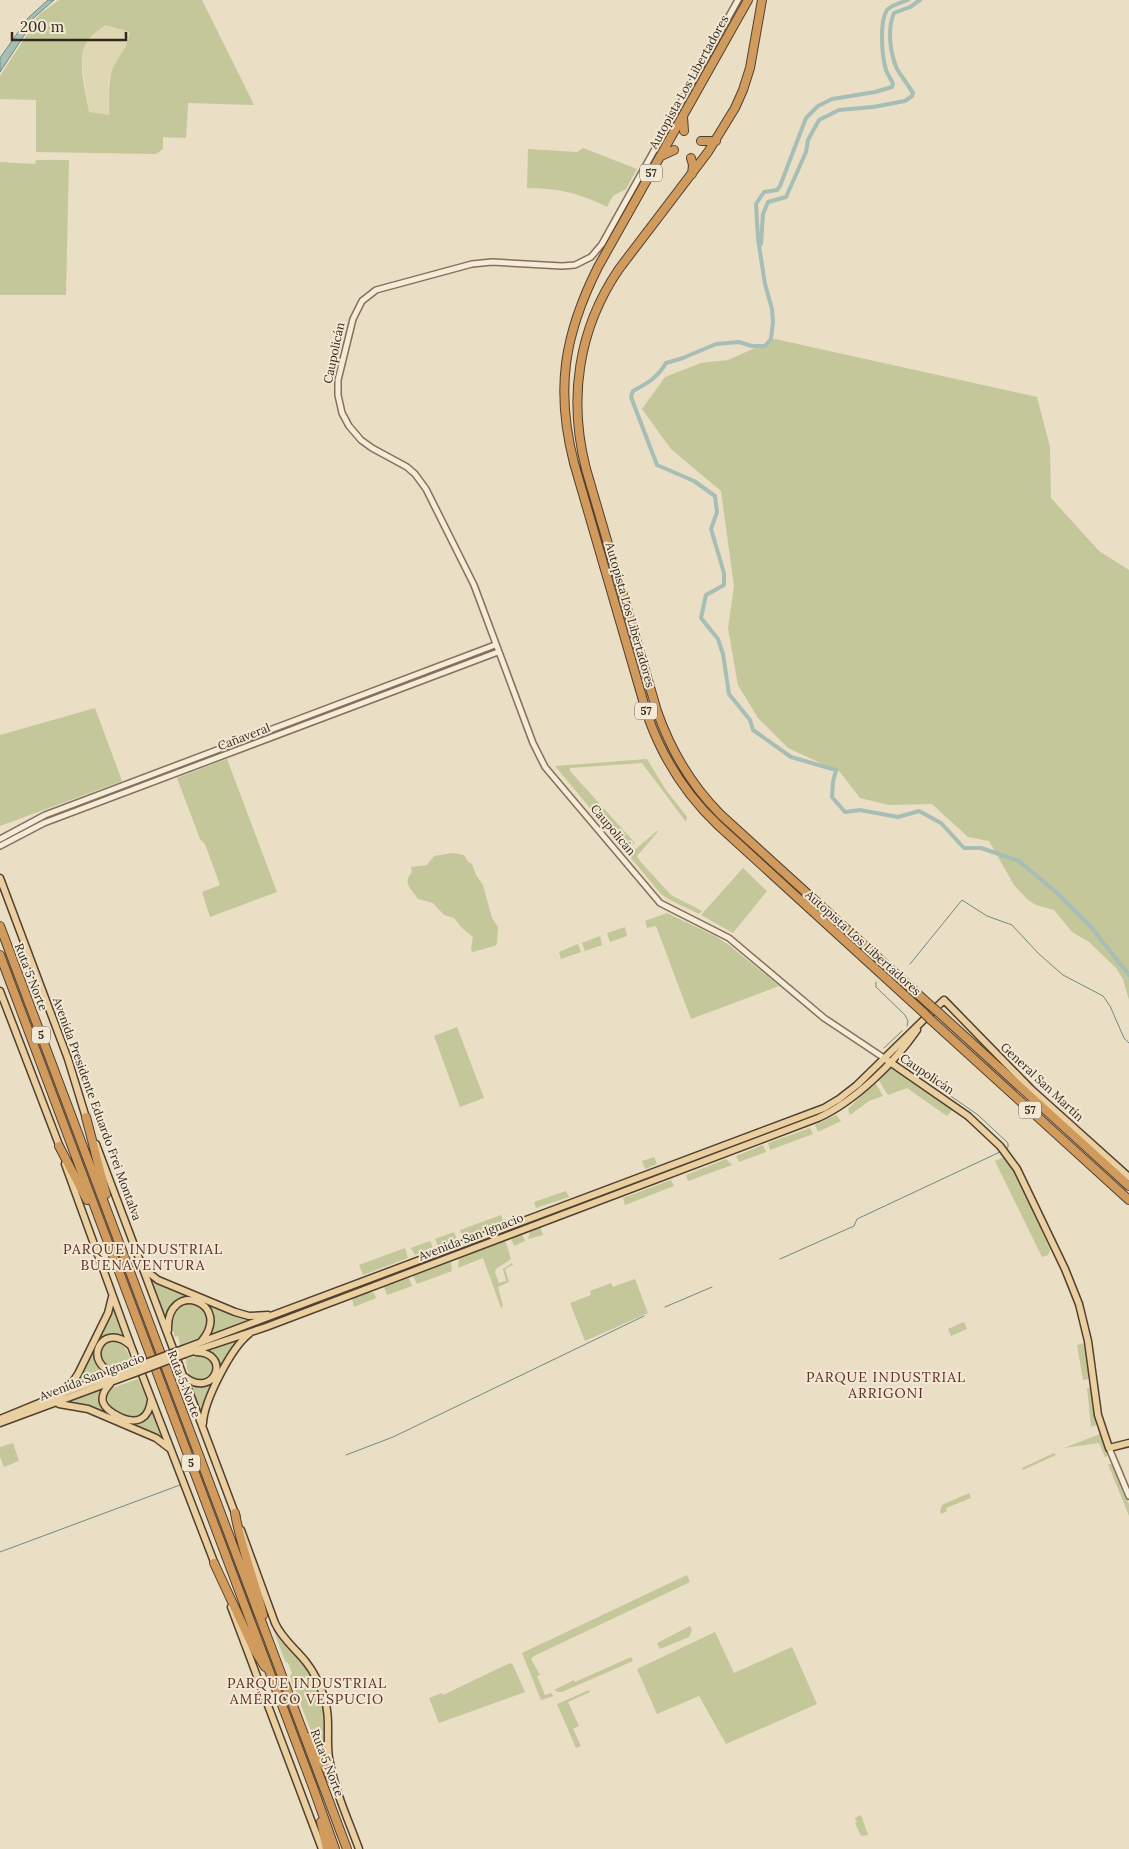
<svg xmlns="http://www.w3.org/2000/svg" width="1129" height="1849" viewBox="0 0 1129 1849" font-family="Lora,serif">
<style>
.farmland{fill:#dfd6b3}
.green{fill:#c3c79a;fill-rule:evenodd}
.water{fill:#a6beb6;stroke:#6e8b83}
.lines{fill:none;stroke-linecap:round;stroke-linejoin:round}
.stream{stroke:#6e8b83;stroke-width:1}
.canal{stroke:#a6beb6;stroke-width:4}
.minor-casing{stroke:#83705d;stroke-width:8}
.major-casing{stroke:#513f30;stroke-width:9}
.highway-casing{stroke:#513f30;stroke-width:10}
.minor{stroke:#f5ebd7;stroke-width:5}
.major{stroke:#ead0a0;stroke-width:6}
.highway{stroke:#d19b5d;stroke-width:8}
.major-bridge-casing{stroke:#513f30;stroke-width:9;stroke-linecap:butt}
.highway-bridge-casing{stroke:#513f30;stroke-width:10;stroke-linecap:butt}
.major-bridge{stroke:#ead0a0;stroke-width:6}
.highway-bridge{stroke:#d19b5d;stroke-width:8}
.labels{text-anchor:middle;stroke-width:4;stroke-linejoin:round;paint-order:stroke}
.shield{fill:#f2e8d4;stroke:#6d6255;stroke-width:1}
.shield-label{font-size:11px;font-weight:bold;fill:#34291f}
.street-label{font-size:12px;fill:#34291f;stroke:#f2e8d4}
.neighbourhood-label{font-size:14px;letter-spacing:1px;fill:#5d2d23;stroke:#f2e8d4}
</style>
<rect width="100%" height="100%" fill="#eadec5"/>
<path class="farmland" d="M105,25L130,32L128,45L114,67L108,83L109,116L89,112L82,64L84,45L91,36Z"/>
<path class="green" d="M59,0H202L254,105L188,103L186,138L163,137V149L156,154L36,152V100L0,99V76L32,27L30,25L40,14ZM105,25L130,32C127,50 120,53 113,68C107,84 110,99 109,115L89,112C86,94 77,61 85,45C89,36 98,31 105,25Z
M583,148L637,169L626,189L613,196L607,207C581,193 556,188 527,188L528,149L577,152Z
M36,160H69L66,295H0V162L35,164Z
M775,339L1037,397L1050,447L1051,498L1099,551L1129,570V1000L1123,979L1116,968L1089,942L1072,932L1054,910L1036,905L1027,899L1014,885L989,841L968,837L932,804L889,805L860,798L840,772L788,748L758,718L738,685L728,628L734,586L721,491L671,449L642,409L665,377L701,363L728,360Z
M95,708L122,781L0,826V735Z
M227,759L277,892L210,917L202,892L220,885L205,844L200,839L177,778Z
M647,759L666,790L687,817L686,822L642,763L570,768V771L635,843L625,850L555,766Z
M658,830L657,833L637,856L640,861L671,895L702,911L699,914L670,900L661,894L630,857L631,853Z
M453,853L464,855L468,862L472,864L476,875L483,885L492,918L498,927L497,944L495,946L472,952L471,949L473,937L462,928L454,918L444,915L433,903L418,899C411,888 402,884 412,872L411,867L427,865L434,856Z
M743,868L767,891L733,933L701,915Z
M667,913L715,936L729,945L779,986L691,1019L656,926L647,928L645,921Z
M625,927L627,936L610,942L607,933Z
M600,936L602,945L585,951L582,943Z
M578,944L581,952L561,959L559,952Z
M457,1027L484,1098L460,1107L434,1036Z
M890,1068L952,1110L947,1116L907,1088L888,1095L878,1079Z
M875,1082L883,1096L869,1101L850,1115L848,1109Z
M836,1115L841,1121L818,1132L815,1125Z
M810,1128L813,1134L770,1150L768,1143Z
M763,1145L766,1152L739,1162L736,1156Z
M654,1157L657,1164L645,1169L642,1161Z
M1004,1157L1014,1169L1050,1250L1048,1255L1042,1257L995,1161Z
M726,1159L732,1165L688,1181L686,1175Z
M671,1180L674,1186L625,1205L623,1198Z
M566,1191L569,1197L536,1208L534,1202Z
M501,1215L504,1222L463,1237L460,1230Z
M540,1227L543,1235L528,1239L530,1231Z
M454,1232L457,1240L438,1246L435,1239Z
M522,1234L525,1241L514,1246L511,1238Z
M505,1240L511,1259L496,1269L495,1272L499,1283L506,1281L503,1269L512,1263L513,1265L505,1269L509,1282L498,1287L503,1306L501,1308L483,1258L458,1268L459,1259Z
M430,1241L433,1248L415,1255L411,1248Z
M405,1248L408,1258L363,1275L359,1265Z
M451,1262L452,1271L417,1284L413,1276Z
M148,1276L256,1318L209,1336C226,1304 181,1280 166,1317Z
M409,1278L412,1286L387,1295L384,1287Z
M635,1279L648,1313L585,1341L570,1303L591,1295L590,1291L611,1283L613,1287Z
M369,1292L374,1293L376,1298L354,1307L352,1298Z
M194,1302L205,1309L209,1322L201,1337L180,1345L178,1336L175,1337C172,1328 166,1311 177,1305C181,1303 189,1303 194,1302Z
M112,1305H114L124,1338L111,1335L95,1353C95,1362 99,1369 108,1373L76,1385L74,1384Z
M964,1322L967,1329L951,1336L948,1329Z
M238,1340H239L201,1415L192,1384C214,1394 216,1376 217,1359L209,1350Z
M110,1342C125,1340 127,1352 132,1363C127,1365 121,1369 117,1369C101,1371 95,1350 110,1342Z
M1084,1343L1090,1377L1088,1379L1083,1380L1077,1345Z
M201,1355H205L214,1363L212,1376L205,1381L192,1379L187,1369L186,1359Z
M138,1379C141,1387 147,1396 147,1406C146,1427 120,1413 111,1407L107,1397L112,1388Z
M1087,1388H1092L1096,1425L1091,1427Z
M102,1390C100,1396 99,1404 103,1410C106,1414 112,1416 117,1418C130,1424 145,1428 152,1412L165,1442C136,1427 101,1408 69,1402Z
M1100,1434L1109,1455L1105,1457L1099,1443L1064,1448Z
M13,1443L19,1461L4,1467L0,1457V1447Z
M1054,1453L1056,1455L1023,1470L1022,1468Z
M1108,1464H1113L1129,1504V1516Z
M969,1493L971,1498L946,1508L947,1511L941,1514L940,1511L942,1505Z
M687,1575L690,1582L534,1656L531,1659L540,1675L537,1676L545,1695L551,1693L554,1696L541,1700L522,1653Z
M690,1626L692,1630L689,1637L660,1649L657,1643Z
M275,1628C295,1653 318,1677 325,1709C328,1725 326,1743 326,1759L314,1739L290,1676L292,1673L288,1663L285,1661L273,1629Z
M715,1632L734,1673L792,1647L817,1704L726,1744L699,1696L657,1714L637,1669Z
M631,1657L633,1661L562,1692H558L554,1690L574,1680L575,1682Z
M510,1663L513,1665L525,1692L439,1723L429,1698L442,1693L443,1695Z
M589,1690L590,1692L568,1702L579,1726L573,1729L581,1746L576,1748L557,1704Z
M861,1815L868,1835L861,1836L855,1823L857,1822L855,1818Z"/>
<path class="water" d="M48,0H54L29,22L27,31L0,72V58L28,18Z"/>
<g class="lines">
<path class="stream" d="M910,964L962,900L987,916L1012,925L1039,954L1063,975L1103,996L1110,1006L1124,1038L1129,1043
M876,982V987L905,1015L908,1021L907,1026
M884,1048L902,1031
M899,1059L929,1081
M935,1085L978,1115L1008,1143V1147L1006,1150
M780,1259L854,1226L857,1219L1000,1152
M665,1307L712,1287
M346,1455L393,1437L644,1316
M0,1552L180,1485"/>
<path class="canal" d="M908,0C901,3 892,4 887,10C879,22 882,57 886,70C888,75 891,79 893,84L892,87L875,92L832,99L818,106L806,118L780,186L777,190L764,192L756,204L758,239L765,284L772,309L773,322L771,339L765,346H752L739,342L716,344L683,358L666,363C658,377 648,383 633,391L631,397L657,465L694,481L715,496L717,512L711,529L724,573V585L706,595L701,618L718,639L723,654L729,694L750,720L753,730L791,757L836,770L833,782L832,797L845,812L860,810L898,817L919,811L941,823L964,848H981L1019,861L1057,893L1091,927L1129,975
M761,244L763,214L768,202L786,197L806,152L808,140L819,120L839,110L873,107L905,101L912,96L913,93C908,85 902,77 897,69C890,53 887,29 894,13L910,7L920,0"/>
<g class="minor-casing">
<path id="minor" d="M738,0L602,244L591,257L575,265L562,266L492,262L472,264L376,290L362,301L353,319L338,380V395L342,413L349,426L361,440L372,448L407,467L415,474L426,489L474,585L533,743L545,767L660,903L729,938L824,1018L884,1058
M0,839L45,815L495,645
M0,846L44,823L498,652
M1109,1448L1129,1496"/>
</g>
<g class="major-casing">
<path id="major" d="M0,878L68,1059L87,1121
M0,991L61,1150
M887,1060L968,1116L1000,1146L1017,1169L1065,1269L1079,1304L1088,1341L1098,1415L1109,1448L1129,1443
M96,1144L236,1516
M65,1164L131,1346L216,1567
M144,1269L158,1280L235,1312L249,1316L268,1315
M168,1330C166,1278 235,1302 201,1342
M183,1349L824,1108L839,1099L857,1085L944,1000L1031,1089L1129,1177
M185,1354L266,1327L818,1118C854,1102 895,1062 917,1030
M116,1373C81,1365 101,1320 130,1345
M185,1377C214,1400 233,1353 196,1352
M110,1384C96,1399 103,1409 120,1417C137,1425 149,1419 151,1400
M58,1392L72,1383L78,1374L108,1313L112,1297
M59,1404L88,1409L156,1438L169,1448
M0,1419L66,1392L132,1368
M0,1423L135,1373
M203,1423C204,1401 231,1348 249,1334
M241,1530L275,1623C282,1639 296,1649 306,1662C314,1672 320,1685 324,1697C331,1717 326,1737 329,1758C334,1789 348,1819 359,1849
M231,1607L322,1849"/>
</g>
<g class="highway-casing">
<path id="highway" d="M748,0L598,267C564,335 555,389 574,463L647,714C662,757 685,794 718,825L924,1013
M762,0L750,68L743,90L735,108L708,152L619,269C578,329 568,399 586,469L657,711C671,751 691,785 721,815L931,1006
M683,117L684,131
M701,141H716
M661,156L674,150
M691,158L693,165L692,174
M0,926L347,1849
M0,955L314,1790L335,1849
M938,1012L1129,1186
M931,1020L1129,1200
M86,1117L106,1194
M59,1146L87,1200
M235,1513C241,1548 255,1581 263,1615
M214,1563L254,1649L265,1667
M309,1737L335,1785
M321,1822L327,1849"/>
</g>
<use href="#minor" class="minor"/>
<use href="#major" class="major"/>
<use href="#highway" class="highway"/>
<g class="major-bridge-casing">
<path id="major-bridge" d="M132,1368L183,1349
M135,1373L185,1354"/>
</g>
<g class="highway-bridge-casing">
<path id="highway-bridge" d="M931,1006L938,1012
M924,1013L931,1020"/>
</g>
<use href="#major-bridge" class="major-bridge"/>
<use href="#highway-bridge" class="highway-bridge"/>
</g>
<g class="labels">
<g class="shield">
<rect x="640" y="164.5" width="22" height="17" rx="4"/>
<rect x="635" y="702.5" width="22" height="17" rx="4"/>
<rect x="32" y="1026.5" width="18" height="17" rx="4"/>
<rect x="1019" y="1101.5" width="22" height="17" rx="4"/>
<rect x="182" y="1454.5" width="18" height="17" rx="4"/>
</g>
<g class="shield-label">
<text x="651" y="177">57</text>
<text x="646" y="715">57</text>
<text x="41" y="1039">5</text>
<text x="1030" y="1114">57</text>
<text x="191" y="1467">5</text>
</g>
<g class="street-label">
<text transform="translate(689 82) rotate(-61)" y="4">Autopista Los Libertadores</text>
<text transform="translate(334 353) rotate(-78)" y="4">Caupolicán</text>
<text transform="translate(630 615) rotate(74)" y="4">Autopista Los Libertadores</text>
<text transform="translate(244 737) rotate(-21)" y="4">Cañaveral</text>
<text transform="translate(613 830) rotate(50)" y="4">Caupolicán</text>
<text transform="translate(863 943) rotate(42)" y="4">Autopista Los Libertadores</text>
<text transform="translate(31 977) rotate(69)" y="4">Ruta 5 Norte</text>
<text transform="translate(927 1074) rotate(34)" y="4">Caupolicán</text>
<text transform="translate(1042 1082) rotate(43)" y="4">General San Martín</text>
<text transform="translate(97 1109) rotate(70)" y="4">Avenida Presidente Eduardo Frei Montalva</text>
<text transform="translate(471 1237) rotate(-21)" y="4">Avenida San Ignacio</text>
<text transform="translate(92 1377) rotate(-21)" y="4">Avenida San Ignacio</text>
<text transform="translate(184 1384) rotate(69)" y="4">Ruta 5 Norte</text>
<text transform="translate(327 1763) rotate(69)" y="4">Ruta 5 Norte</text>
</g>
<g class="neighbourhood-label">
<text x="143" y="1254">PARQUE INDUSTRIAL<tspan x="143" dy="16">BUENAVENTURA</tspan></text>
<text x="886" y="1382">PARQUE INDUSTRIAL<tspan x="886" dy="16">ARRIGONI</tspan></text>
<text x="307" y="1688">PARQUE INDUSTRIAL<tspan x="307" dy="16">AMÉRICO VESPUCIO</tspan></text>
</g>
</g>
<path d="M12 32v8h114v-8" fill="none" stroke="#34291f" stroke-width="2.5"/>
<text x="20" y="32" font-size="15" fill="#34291f" stroke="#f2e8d4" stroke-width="4" paint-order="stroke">200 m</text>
</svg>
